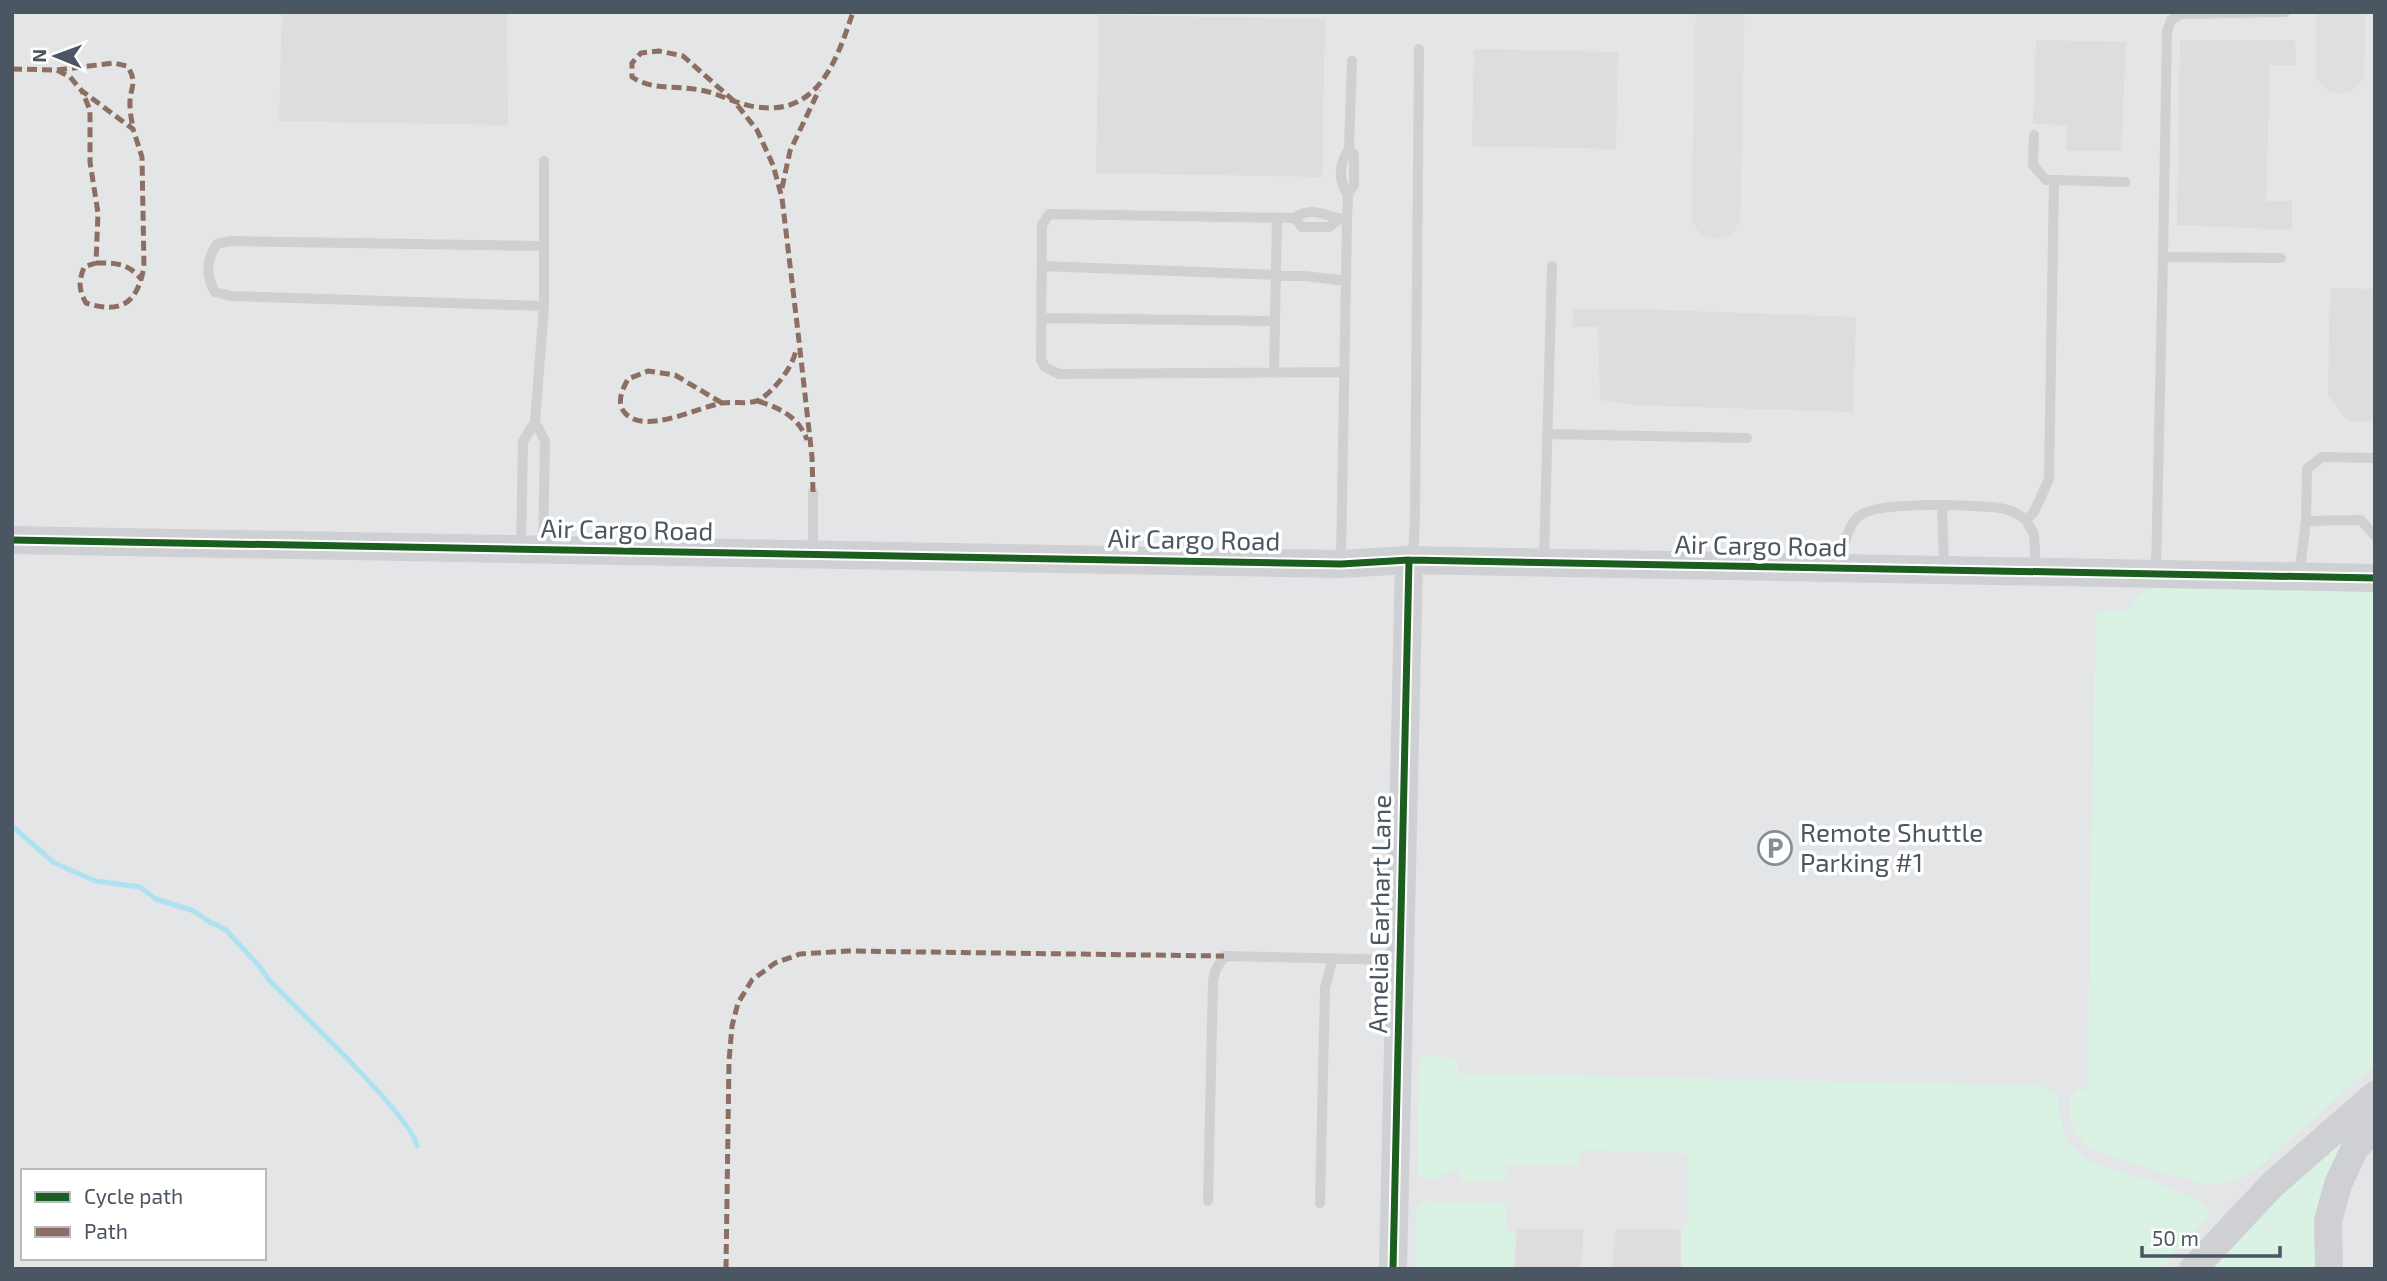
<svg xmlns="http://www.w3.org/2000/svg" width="2387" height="1281" viewBox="0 0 2387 1281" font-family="'Exo 2',sans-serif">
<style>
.airport{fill:#e4e5e7;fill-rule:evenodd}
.green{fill:#d9f2e3}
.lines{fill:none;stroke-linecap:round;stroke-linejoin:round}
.stream{stroke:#aee2f0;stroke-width:5}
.taxiway{stroke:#dedfe0;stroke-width:49}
.building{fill:#ddddde}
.lane{stroke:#ced0d2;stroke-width:10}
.secondary{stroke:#ced0d4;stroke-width:28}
.quiet{stroke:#8d6e63;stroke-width:5;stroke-dasharray:10 5;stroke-linecap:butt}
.cycleway-casing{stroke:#fff;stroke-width:11}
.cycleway{stroke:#1b5e20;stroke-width:7}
.labels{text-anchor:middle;stroke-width:7;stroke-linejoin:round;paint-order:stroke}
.street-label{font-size:26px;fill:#4a5661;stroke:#fff}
.poi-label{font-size:26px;fill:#4a5661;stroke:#fff;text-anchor:start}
</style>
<rect width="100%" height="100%" fill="#f4f4f4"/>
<path class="airport" d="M12,12H2375V1269H12ZM23,1171H264V1258H23Z"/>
<path class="green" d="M2156,588L2375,591V1064L2258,1168C2240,1181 2223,1187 2201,1183C2178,1176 2096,1157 2083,1142C2070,1129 2069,1114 2070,1096L2078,1090L2087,1089L2096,612L2131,611C2133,596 2143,590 2156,588Z
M1426,1055L1454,1058L1458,1066L1459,1073L2042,1086L2047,1092H2058C2058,1167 2101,1166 2160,1183L2163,1187L2194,1198L2209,1209V1217L2160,1269H1681V1228L1687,1224L1688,1157L1684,1153L1580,1150L1579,1166L1508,1165L1507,1176L1502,1181H1463L1458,1168L1433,1180L1419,1177L1417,1170L1420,1063V1059Z
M2341,1141L2343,1143L2315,1223V1269H2207L2262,1212Z
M1425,1201L1503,1203L1506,1205L1507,1231L1515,1232L1514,1269H1415L1416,1210L1420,1203Z"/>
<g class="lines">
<path class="stream" d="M12,826L53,862L70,870L96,881L140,887L156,899L194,911L211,923L217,925L226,930L260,967L269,980C295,1007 413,1118 417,1146"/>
<path class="taxiway" d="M2340,69L2341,12
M1716,214L1720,12"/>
</g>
<path class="building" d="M282,12H507L508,125L279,121Z
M1099,15L1325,19L1322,177L1096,173Z
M2036,40L2126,42L2121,151H2066L2068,125L2033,124Z
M2180,40H2295L2296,65H2270L2266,201H2292V230L2177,225Z
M1474,49L1618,52L1616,149L1472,146Z
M2330,288L2375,289V421H2347L2328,396Z
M1574,309H1636L1856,317L1853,412L1633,405L1600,400L1598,327H1572Z
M1517,1229H1583L1582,1269H1515Z
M1616,1229L1681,1230V1269H1612Z"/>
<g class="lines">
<path class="lane" d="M2034,135L2033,165L2046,180H2054L2049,479L2034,512L2026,520L2034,534L2036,569
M1349,149L1352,61
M2054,180L2125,182
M1295,218L1049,214L1042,225L1041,360L1045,367L1059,374L1344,372
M1339,219L1329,227H1302L1295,218C1313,204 1329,219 1347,219
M543,246L230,241L217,244C206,260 205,275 215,292L231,296L544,306
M2163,257L2167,32L2171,20L2181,14L2285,12
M1042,266L1305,276L1346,281
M1042,318L1275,321
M1274,373L1277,218
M535,422L544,306V161
M1547,434L1747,438
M2375,458L2322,457L2307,469L2306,521L2361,520L2375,536
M813,492V554
M1942,506L1944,566
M521,548L523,441L535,422L545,441L543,549
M1410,556L1414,542L1415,516L1419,49
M1544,559L1552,266
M1341,560L1347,219L1348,195L1354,185V154L1349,149C1339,164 1338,180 1348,195
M1839,565C1843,550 1847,525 1859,516C1877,501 1966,505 1992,507C2004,508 2017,512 2026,520
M2156,570L2163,257L2281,258
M2299,576L2306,521
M1208,1201L1213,981L1215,971L1224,956L1399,960
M1320,1203L1325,988L1333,958"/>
<path class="secondary" d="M12,540L1341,564L1409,560L2375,578
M1393,1269L1409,560
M2193,1269L2273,1184L2375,1095
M2329,1269L2328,1221L2338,1184L2355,1148L2375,1127"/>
<path class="quiet" d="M12,69L57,70L70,77L82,91L133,129L142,157L144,267C137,304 121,314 86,303C78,289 79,281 84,267L96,263L98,213L90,162V110L82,91
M57,70L114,63L127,66C139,83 129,88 130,106C130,113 132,122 133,129
M782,188L790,151L819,90
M96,263C117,263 128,263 142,280
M758,401C780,408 799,417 807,440
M722,403L675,375L648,371L628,379C622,390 616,403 625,413C645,435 696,408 722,403C733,401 749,405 759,400C774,391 794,366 796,349
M813,492L812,457L798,332L782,198L773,165L757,130L734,101L683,56L659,51L641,53L632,63V77C653,91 676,85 700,90C719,93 737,105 757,107C818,116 837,60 853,12
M726,1269L729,1061L732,1026L738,1003L752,980L775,963L800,954L848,951L1224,956"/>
<g class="cycleway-casing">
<path id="cycleway" d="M12,540L1341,564L1409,560L2375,578
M1393,1269L1409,560"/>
</g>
<use href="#cycleway" class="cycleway"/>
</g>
<defs>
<g id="parking-ring" transform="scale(1.75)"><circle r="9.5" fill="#fff" stroke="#868d94" stroke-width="1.5"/><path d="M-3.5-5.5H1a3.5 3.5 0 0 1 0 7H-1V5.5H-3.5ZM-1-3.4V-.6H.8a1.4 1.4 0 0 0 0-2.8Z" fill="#868d94"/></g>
</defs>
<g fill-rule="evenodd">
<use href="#parking-ring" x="1775" y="848"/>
</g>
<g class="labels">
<g class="street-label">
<text transform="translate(627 530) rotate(1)" y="9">Air Cargo Road</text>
<text transform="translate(1194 540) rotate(1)" y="9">Air Cargo Road</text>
<text transform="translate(1761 546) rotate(1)" y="9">Air Cargo Road</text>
<text transform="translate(1380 914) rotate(-89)" y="9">Amelia Earhart Lane</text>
</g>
<g class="poi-label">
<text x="1800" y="842">Remote Shuttle<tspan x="1800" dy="30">Parking #1</tspan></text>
</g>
</g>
<rect width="2387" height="1281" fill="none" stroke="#4a5661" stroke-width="28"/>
<rect x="21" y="1169" width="245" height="91" fill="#ffffff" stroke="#b7bbc0" stroke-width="2"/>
<rect x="35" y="1192" width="35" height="10" fill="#1b5e20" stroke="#b7bbc0" stroke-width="2"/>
<text x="84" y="1204" font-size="21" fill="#4a5661">Cycle path</text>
<rect x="35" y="1227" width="35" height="10" fill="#8d6e63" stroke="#b7bbc0" stroke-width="2"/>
<text x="84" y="1239" font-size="21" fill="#4a5661">Path</text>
<g transform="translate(56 56) rotate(271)" stroke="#ffffff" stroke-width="5" paint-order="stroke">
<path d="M0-5L12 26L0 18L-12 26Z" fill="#4a5661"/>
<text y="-10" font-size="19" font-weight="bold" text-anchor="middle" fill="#4a5661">N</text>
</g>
<path d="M2142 1246v10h138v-10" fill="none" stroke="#4a5661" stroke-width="3.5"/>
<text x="2152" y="1246" font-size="21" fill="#4a5661" stroke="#ffffff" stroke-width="5" paint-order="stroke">50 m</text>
</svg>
